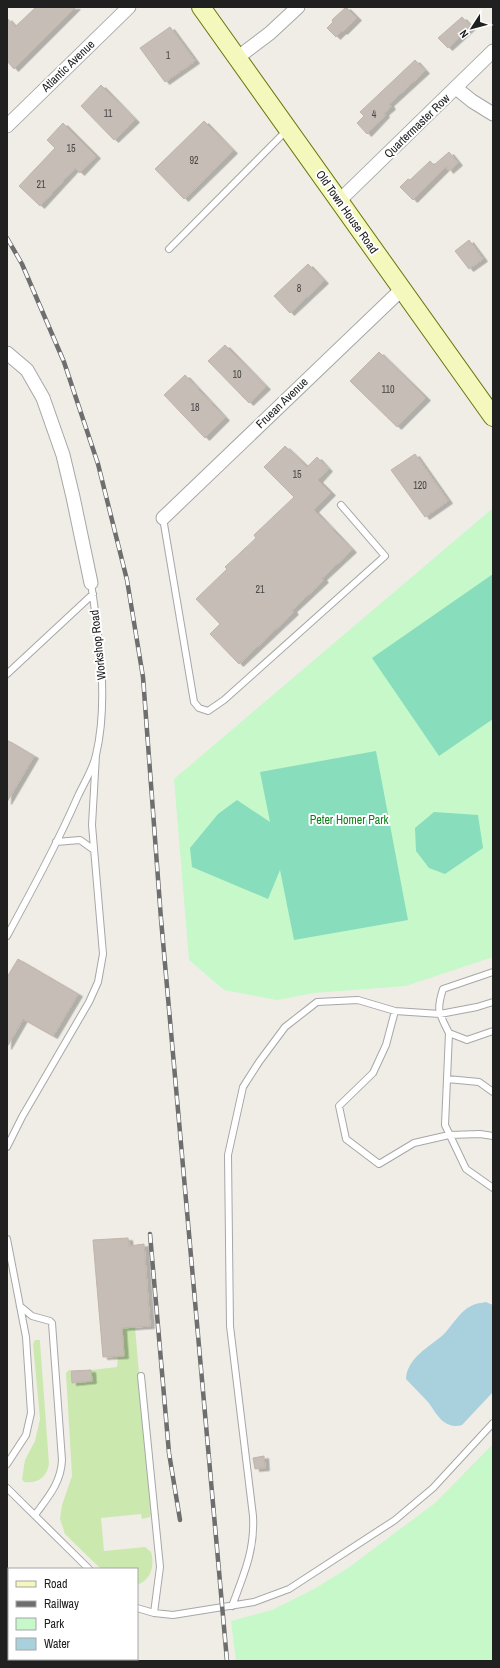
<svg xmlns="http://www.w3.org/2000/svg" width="500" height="1668" viewBox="0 0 500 1668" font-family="'Archivo Narrow',sans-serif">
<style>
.grass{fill:#cbe9af}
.park{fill:#c6f8ca}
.pitch{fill:#88ddbc}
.water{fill:#a9d1dd}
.building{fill:#c5bdb6;stroke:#c2b4aa;filter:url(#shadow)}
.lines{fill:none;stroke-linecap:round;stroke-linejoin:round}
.lane-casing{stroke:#a7a7a7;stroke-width:8}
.street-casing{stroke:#a7a7a7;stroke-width:15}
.secondary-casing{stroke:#6a7608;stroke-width:20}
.lane{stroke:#fff;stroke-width:6}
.street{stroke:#fff;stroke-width:13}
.secondary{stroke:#f5f8bd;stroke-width:18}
.rail-casing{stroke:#6e6e6e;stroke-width:4.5}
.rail{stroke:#fff;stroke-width:3;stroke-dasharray:9;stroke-linecap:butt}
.labels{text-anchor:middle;stroke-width:4;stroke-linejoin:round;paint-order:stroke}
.number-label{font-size:10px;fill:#494746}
.street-label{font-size:12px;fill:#202020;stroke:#fff}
.park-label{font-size:12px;fill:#0f7e19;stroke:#fff}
</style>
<defs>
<filter id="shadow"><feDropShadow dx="4.5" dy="2.5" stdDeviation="0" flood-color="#0004"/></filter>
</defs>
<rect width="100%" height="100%" fill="#f0ede7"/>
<path class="grass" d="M135,1327L151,1513L150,1517L142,1519L141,1514L101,1518L104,1551L145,1547L151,1552C155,1566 151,1580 137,1585V1569H101L65,1534L60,1519L62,1505L72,1476L66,1373L70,1369L72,1383L91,1381V1370L117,1367L118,1356H124L121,1328Z
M35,1340H40V1342L49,1464C47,1477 38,1484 24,1482L22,1479L25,1460L35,1441L40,1419L33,1344Z"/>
<path class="park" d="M493,508V957L406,986L314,993L277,1000L224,990L189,960L174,779Z
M493,1444V1661H236L231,1621L272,1610L314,1589L348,1568L435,1503Z"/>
<path class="pitch" d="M493,574V719L439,756L372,658Z
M376,751L408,920L294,940L280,870L268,899L192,867L190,848L218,814L237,800L270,822L260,772Z
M434,812L478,815L483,848L445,874L429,868L416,851L415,828Z"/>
<path class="water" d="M486,1302L493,1305V1392L462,1425C455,1427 450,1426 444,1422C437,1417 433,1408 428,1402C421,1394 413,1387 406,1379C407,1358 429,1347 443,1335C452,1326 459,1312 471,1306C476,1303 481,1303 486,1302Z"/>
<path class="building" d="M36,7H76L14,69L7,61V18L15,27Z
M346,7L357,18L343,32L342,31L336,37L327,28L333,22L332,20Z
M462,17L471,27L448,48L438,38Z
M170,27L195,61L165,82L140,48Z
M415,60L425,71L389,104L391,107L384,113L385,115L367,134L357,123L364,116L360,112Z
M101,85L135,120L114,140L81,106Z
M204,121L233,151L184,199L155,169Z
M63,123L96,156L80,173L75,168L40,206L19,186L55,148L47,140Z
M449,152L458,163L449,171L446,167L413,200L400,187L408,179L410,180L430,161L434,165Z
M469,240L483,259L469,269L455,251Z
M308,264L324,281L290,313L274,296Z
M225,345L266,387L249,403L208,361Z
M379,352L426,398L397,427L350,381Z
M185,375L225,418L205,438L164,395Z
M285,446L307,467L317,457L328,469L318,480L331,493L314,510L352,550L322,578L324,580L292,610L294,612L239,664L210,634L220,624L196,599L227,569L225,567L256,538L254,535L294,497L264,467Z
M415,454L448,501L425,517L391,470Z
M7,740L34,756L7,802Z
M18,959L78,994L53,1036L23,1019L7,1047V977Z
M128,1238L129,1246L144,1244L150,1326L122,1328L124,1356L103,1357L93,1240Z
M91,1370L92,1381L72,1383L71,1371Z
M264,1456L265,1468L255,1469L253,1458Z"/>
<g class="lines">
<g class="lane-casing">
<path id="lane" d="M169,249L287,130
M163,518L194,702L199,708L208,711L224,700L385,556L341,505
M7,674L93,594
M56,842L80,840L94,850
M7,936C32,890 57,844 78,796C84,783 93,769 96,755C109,700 99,638 91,583
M493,972L443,989C436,1011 439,1013 449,1033L467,1040L493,1031
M395,1011L386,1045L373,1073L339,1106L346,1139L379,1164L414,1143L449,1135L480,1134L493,1136
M449,1033L445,1125L466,1169L493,1188
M447,1079L479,1082L493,1092
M7,1147L22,1117L89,1002L98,982L103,954L92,825L96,755
M7,1239L26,1337L31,1413L26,1435L7,1464
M20,1306L32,1316L50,1321L52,1323L62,1460C61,1483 48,1497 35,1515
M141,1376L160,1567L154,1613
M7,1488L89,1569
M232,1606C244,1574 255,1550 253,1516L230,1326L228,1155L243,1087L259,1062L285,1027L317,1002L358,1000L395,1011L440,1014L477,1007L493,1002
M137,1608L154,1613L173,1615L254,1602L289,1589L395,1520L433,1488L493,1423"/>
</g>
<g class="street-casing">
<path id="street" d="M237,58L270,33L298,7
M456,88L472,101L493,114
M7,126L129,7
M339,201L493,51
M7,353L27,370L43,398L63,455L73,497L91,583
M163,518L402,289"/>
</g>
<g class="secondary-casing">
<path id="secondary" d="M201,7L493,417"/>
</g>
<use href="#lane" class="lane"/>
<use href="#street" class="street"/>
<use href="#secondary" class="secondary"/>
<g class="rail-casing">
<path id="rail" d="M7,238L22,264L64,362L98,464L127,580L143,677L161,919L227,1661
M150,1234L169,1453L180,1520"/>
</g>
<use href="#rail" class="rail"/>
</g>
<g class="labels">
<g class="number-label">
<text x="168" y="59">1</text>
<text x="108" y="117">11</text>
<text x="374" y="118">4</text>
<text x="71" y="152">15</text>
<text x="194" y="164">92</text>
<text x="41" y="188">21</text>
<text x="299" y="292">8</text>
<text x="237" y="378">10</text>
<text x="388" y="393">110</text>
<text x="195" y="411">18</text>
<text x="297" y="478">15</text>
<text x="420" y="489">120</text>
<text x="260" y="593">21</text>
</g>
<g class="street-label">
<text transform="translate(68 66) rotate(-44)" y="4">Atlantic Avenue</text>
<text transform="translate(417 126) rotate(-44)" y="4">Quartermaster Row</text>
<text transform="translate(347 212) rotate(55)" y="4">Old Town House Road</text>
<text transform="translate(282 403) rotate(-44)" y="4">Fruean Avenue</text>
<text transform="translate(98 645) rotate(-96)" y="4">Workshop Road</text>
</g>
<g class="park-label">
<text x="349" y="824">Peter Homer Park</text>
</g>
</g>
<rect width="500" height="1668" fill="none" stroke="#202020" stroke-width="16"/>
<rect x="8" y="1568" width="130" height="92" fill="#ffffff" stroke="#a6a6a6"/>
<rect x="16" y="1581" width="20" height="6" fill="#f5f8bd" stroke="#a6a6a6"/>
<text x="44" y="1588" font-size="12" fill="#202020">Road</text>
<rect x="16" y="1601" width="20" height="6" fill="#6e6e6e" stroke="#a6a6a6"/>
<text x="44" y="1608" font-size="12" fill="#202020">Railway</text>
<rect x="16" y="1618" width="20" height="12" fill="#c6f8ca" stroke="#a6a6a6"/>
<text x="44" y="1628" font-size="12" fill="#202020">Park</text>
<rect x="16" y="1638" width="20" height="12" fill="#a9d1dd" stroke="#a6a6a6"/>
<text x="44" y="1648" font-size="12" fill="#202020">Water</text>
<g transform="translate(472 28) rotate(234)" stroke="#ffffff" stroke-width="3" paint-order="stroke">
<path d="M0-3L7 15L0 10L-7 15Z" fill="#202020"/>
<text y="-6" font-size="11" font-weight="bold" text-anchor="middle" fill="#202020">N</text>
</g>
</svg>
